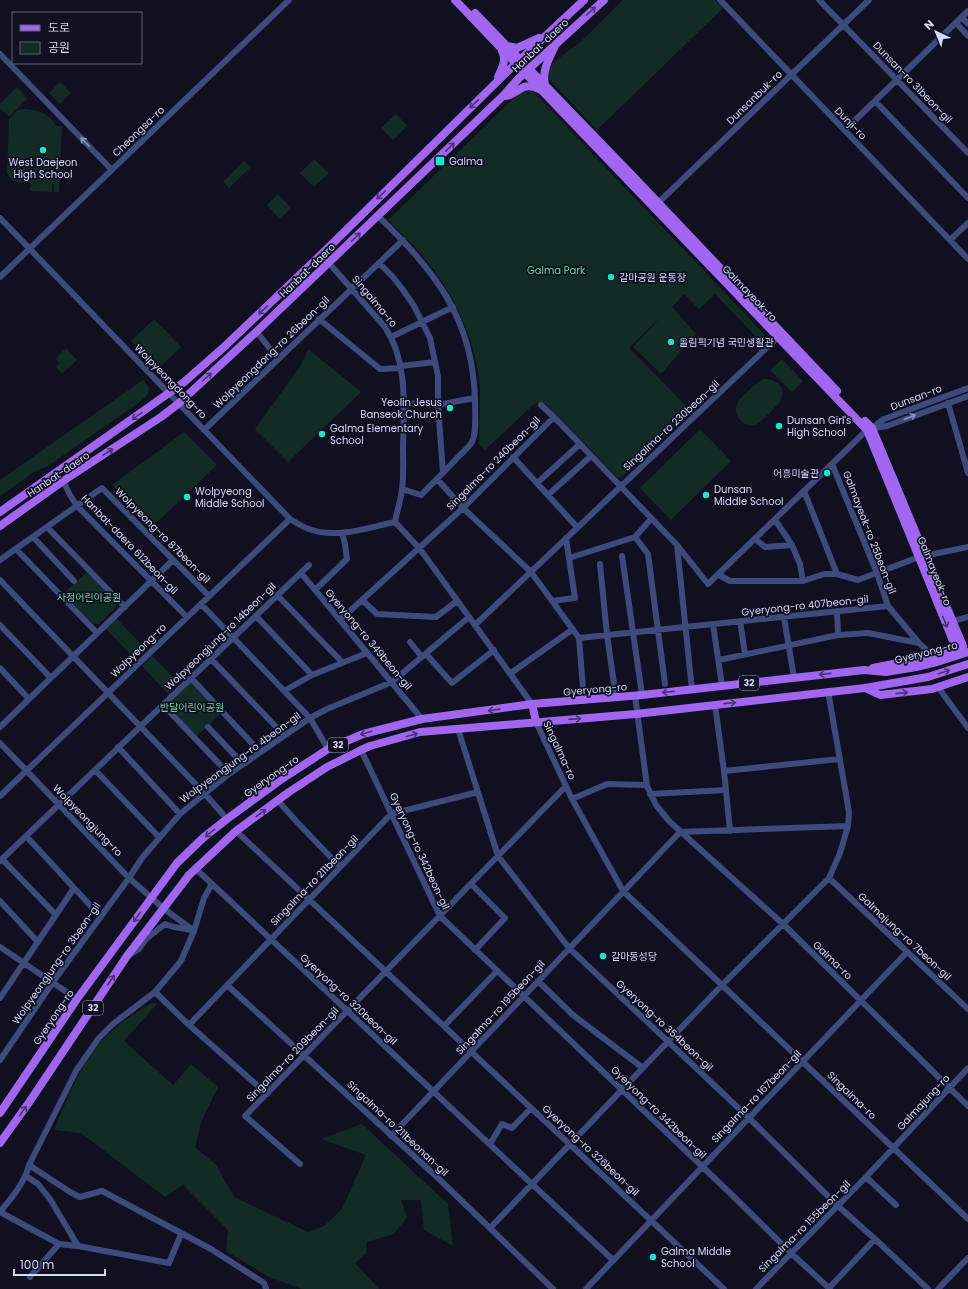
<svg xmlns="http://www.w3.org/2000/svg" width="968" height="1289" viewBox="0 0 968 1289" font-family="Poppins,'Noto Sans KR',sans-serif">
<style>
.green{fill:#132b25}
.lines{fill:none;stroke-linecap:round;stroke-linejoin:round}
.minor{stroke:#3f4a7c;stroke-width:6}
.major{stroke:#a066f0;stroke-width:8}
.oneway{stroke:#4a3274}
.oneway2{stroke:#8a91bc}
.poi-dot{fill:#16e5cf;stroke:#101021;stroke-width:1.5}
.labels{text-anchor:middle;stroke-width:3.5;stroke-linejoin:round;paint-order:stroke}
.shield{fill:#101021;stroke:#999cba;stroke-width:1}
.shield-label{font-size:9px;font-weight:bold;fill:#d4d8fb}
.street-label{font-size:10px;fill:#d4d8fb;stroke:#101021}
.poi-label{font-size:10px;fill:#d4d8fb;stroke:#101021;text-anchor:start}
.park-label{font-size:10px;fill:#67d4a2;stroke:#101021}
</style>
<rect width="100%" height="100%" fill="#101021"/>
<path class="green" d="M623,0H715L723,8L597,130L550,80C549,78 547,74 548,71C551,61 570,51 578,44C593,30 608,15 623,0Z
M60,82L71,93L60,104L49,93Z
M17,87L28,98L9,117L0,108V104Z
M533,91L765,335L763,344L715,294L699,309L684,294L672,307L696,334L661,374L633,347L661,317L629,348L691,411L624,475L618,478L546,404L541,402L534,404L485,450L479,444C479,421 482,395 478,371C472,335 455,299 433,269C420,251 403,235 388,220L516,96L522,92Z
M25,109C39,110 49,113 56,126H62L59,192H54V184H52V192L30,191L31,183C21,183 11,184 7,173L9,119L18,110Z
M396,114L407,126L393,140L381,128Z
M314,159L329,173L314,187L300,173Z
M244,161L251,167L229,188L223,182Z
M278,194L291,208L280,219L267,205Z
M154,319L181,347L158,369L131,341Z
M66,348L77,360L62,374L56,367L60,363L55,359Z
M308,349L361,392L288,462L255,429L301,365Z
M782,359L803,381L792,392L770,370Z
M765,379C779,379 786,390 780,402C774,408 764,419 757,424C745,431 730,413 738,402C742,395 754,386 761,380Z
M143,380L149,388L148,394L141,401L48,466L34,472L0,496V480Z
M700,429L731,461L671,520L640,488Z
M184,432L217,465L152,527L112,485Z
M87,572L116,602L117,606L99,624H93L63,594Z
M116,618L142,645L131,655L105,628Z
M152,656L179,683L168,694L142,666Z
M191,681L221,713L196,737L166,705Z
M151,1003L157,1004L124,1041L173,1085L191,1064L218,1087L201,1122L195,1147L216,1165L234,1197L308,1232L324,1226L342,1209L366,1155L321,1139L362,1124L448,1204L453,1246L424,1230L421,1200H401L407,1217L394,1234L367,1242L366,1254L355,1263L379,1289H302L269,1277L226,1251L228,1230L183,1185L165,1197L81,1133L54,1130C69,1095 83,1056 113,1030C124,1020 138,1012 151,1003Z"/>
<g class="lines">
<path class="minor" d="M720,0L968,259
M819,0L968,153
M962,18L968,24
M956,23L968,36
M0,54L112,170
M875,101L968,198
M845,130L968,11
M658,203L869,0
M378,216C435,271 473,318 475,400C475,412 477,432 472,442C469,447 463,452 459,456C447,469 434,482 421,495L402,489
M0,218L290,519C295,522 301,526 306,528C335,540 366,528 395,522
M950,240L968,223
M321,254L385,327C408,362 404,406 403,446C403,460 404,475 402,489C401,500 397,511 395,522
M379,263L393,277L403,290L414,306L430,338L438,376V405L443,473
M0,277L289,0
M319,319L380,369L401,368
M255,333L260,336L278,359
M391,337L453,307
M401,366L435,362
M405,403L438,405L474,398
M948,403L968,473
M541,405L554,417
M872,428L884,419L968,388
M874,428L887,426L968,396
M204,430L403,240
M513,457L577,527
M832,464L877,573L888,606L919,643L933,656
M437,479L463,508L531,572L579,638L584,701
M63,481L70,495L77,506L187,617
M537,483L580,444
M804,491L837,574
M548,495L591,456
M775,520L792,545L800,564L803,581
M395,522L420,549L532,704
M47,527L125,607
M33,537L74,581
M635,537L648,554L665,684
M755,539L765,547L792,545
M677,545L692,690
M16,549L97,633
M622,556L642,695
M569,558L635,537L651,519
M0,560L102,488L209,596
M600,564L607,635L616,698
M301,573L422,719
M719,575L730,581H803L824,574H837L858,580L919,557L968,547
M0,580L205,794L227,819
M315,590L347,559L345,544L342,533
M277,595L342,662
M362,600L377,614L436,617L457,601
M552,601L575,598L566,538
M201,604L310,718L328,749
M837,611L838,635
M256,616L312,675
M784,617L794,678
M340,620L463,508L554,417L677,545L708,584L867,430
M740,621L745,654
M953,621L968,617
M713,624L722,686
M0,625L51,678
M475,625L778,337
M579,638L888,606
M410,642L422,657
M426,654L452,683L494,650
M211,659L284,735
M719,660L838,635L868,633L919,643
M0,668L29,699
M511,673L573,629
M191,678L260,752
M938,687L968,728
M284,691L312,675L367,653
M635,696L647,786L656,805L669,821L783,924L968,1106
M163,705L229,774
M715,705L724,771L730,831
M536,722L572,799L623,891L968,1219
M0,727L173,560
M208,727L243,764
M458,729L498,856L569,948L749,1118L838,1206L875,1239L928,1289
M0,743L129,878L163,908L194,931
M118,747L180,814
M361,750L440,916L731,1194L791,1253L830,1289
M95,770L159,837
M724,771L840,759
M650,794L726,790
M0,796L290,519
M572,799L607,784L646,785
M278,801L298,823L340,867
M236,831L724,1289
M680,832L848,826
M26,836L101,917
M2,859L56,915
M0,861L309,565
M195,868L613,1260
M829,878L968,1009
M471,884L505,918L475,950
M0,901L38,942
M0,947L77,999
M129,955L139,949L146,939L165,924L174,927L192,930
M538,981L573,1015L643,1068
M227,985L438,1178L553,1289
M155,992L189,1025L267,1094
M0,998L74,888
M189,1025L391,814L478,792
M444,1026L497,971
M0,1060L53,982L129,878L142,858L180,814L229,774L310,718L327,709L392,682L469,617
M391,1136L680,832
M490,1144L502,1124L512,1128L531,1108
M300,1164L245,1116L566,786
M29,1165L70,1192L80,1197L102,1191L211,1249L264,1283L266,1289
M26,1176L38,1184L50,1199L78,1246
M866,1177L896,1205
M0,1212C12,1197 24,1184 29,1165L76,1071L98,1039L113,1024L155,992L181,961L194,931L204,898L212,884
M0,1212L59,1244L78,1246L169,1263L181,1234
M490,1228L722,985L829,878L840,853L848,826L849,812L828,691
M30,1277L59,1244
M829,1288L875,1239
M586,1289L907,952
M756,1289L866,1177L968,1068
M938,1289L968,1258"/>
<path class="major" d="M455,0L867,430L956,648
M475,13L629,172L837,391
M507,46L517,48L539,38
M498,77C502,68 507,60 502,51
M545,85C542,71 548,61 554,48
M506,96C520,93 521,81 539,89
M865,421L872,428L963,646
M0,512L183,383L224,347L330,246L510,69L584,0
M0,526L63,481L161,417L178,404L255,333L503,96L519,78L604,0
M873,668L933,656L960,647
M865,688L880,695L932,689L968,677
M532,704L536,722
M0,1113L77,999L177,863L204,837L227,819L279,781L328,749L363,734L422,719L532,704L642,695L864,670L886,672L916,667L937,662L968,652
M0,1143L30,1101L127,956L189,875L236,831L289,792L327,767L361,750L370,746L420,732L636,714L865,688L928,677L968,664"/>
</g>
<defs><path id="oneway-shaft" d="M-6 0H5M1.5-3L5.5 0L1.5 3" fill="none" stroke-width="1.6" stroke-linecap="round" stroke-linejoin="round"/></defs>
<g class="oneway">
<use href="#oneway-shaft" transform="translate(591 11) rotate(-42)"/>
<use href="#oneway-shaft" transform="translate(474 104) rotate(136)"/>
<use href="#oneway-shaft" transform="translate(450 147) rotate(-44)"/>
<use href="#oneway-shaft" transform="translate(381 195) rotate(136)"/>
<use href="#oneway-shaft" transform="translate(356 237) rotate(-44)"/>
<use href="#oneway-shaft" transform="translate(263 310) rotate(137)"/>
<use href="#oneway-shaft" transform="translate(207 377) rotate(-42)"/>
<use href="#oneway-shaft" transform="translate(137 416) rotate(145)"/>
<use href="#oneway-shaft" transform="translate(108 452) rotate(-33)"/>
<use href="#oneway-shaft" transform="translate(945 622) rotate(68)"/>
<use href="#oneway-shaft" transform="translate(944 672) rotate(-18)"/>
<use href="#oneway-shaft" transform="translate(825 674) rotate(173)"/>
<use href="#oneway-shaft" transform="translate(668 692) rotate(174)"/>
<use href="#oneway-shaft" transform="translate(902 693) rotate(-7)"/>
<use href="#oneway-shaft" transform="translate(730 703) rotate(-7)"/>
<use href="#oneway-shaft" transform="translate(494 710) rotate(172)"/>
<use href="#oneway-shaft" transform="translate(575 719) rotate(-4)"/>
<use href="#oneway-shaft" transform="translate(366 733) rotate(163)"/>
<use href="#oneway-shaft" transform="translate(412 735) rotate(-15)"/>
<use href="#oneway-shaft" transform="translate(261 813) rotate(-36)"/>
<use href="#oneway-shaft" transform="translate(210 833) rotate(141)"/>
<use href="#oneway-shaft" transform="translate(137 917) rotate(126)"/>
<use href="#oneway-shaft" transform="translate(111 980) rotate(-56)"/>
<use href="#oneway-shaft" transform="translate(23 1111) rotate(-55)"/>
</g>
<g class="oneway2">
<use href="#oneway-shaft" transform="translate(85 142) rotate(-134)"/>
<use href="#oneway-shaft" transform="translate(910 417) rotate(-21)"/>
</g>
<g class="poi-dot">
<circle cx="43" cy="150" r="4"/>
<rect x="435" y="156" width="10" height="10" rx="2"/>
<circle cx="611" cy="277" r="4"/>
<circle cx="671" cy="342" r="4"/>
<circle cx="450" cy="408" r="4"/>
<circle cx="779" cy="426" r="4"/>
<circle cx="322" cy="434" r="4"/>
<circle cx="827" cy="473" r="4"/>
<circle cx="706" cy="495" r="4"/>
<circle cx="187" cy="497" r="4"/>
<circle cx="603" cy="956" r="4"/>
<circle cx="653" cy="1257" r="4"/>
</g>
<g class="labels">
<g class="shield">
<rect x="739" y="676" width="20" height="14" rx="3"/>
<rect x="328" y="738" width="20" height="14" rx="3"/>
<rect x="83" y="1001" width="20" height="14" rx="3"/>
</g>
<g class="shield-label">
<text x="749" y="686">32</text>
<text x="338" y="748">32</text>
<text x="93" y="1011">32</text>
</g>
<g class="street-label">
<text transform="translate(540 45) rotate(-43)" y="4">Hanbat-daero</text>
<text transform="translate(913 82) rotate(46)" y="4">Dunsan-ro 31beon-gil</text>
<text transform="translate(754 97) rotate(-44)" y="4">Dunsanbuk-ro</text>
<text transform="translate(851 123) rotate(46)" y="4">Dunji-ro</text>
<text transform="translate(138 131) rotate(-44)" y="4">Cheongsa-ro</text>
<text transform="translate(307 270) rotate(-44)" y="4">Hanbat-daero</text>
<text transform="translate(750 293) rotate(46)" y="4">Galmayeok-ro</text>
<text transform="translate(375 301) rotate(50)" y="4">Singalma-ro</text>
<text transform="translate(271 352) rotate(-44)" y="4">Wolpyeongdong-ro 26beon-gil</text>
<text transform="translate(171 381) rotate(46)" y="4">Wolpyeongdong-ro</text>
<text transform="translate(916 397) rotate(-21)" y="4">Dunsan-ro</text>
<text transform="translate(671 425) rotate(-43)" y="4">Singalma-ro 230beon-gil</text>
<text transform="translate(493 463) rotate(-45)" y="4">Singalma-ro 240beon-gil</text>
<text transform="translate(58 474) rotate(-34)" y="4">Hanbat-daero</text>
<text transform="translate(870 532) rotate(69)" y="4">Galmayeok-ro 25beon-gil</text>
<text transform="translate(163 535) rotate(45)" y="4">Wolpyeong-ro 87beon-gil</text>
<text transform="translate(130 544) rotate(46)" y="4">Hanbat-daero 612beon-gil</text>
<text transform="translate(935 571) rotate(68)" y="4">Galmayeok-ro</text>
<text transform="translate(805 605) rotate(-6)" y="4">Gyeryong-ro 407beon-gil</text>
<text transform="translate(220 636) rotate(-44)" y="4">Wolpyeongjung-ro 14beon-gil</text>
<text transform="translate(369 639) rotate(50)" y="4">Gyeryong-ro 349beon-gil</text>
<text transform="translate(138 650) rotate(-44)" y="4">Wolpyeong-ro</text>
<text transform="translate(926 652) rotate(-14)" y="4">Gyeryong-ro</text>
<text transform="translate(595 689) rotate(-5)" y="4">Gyeryong-ro</text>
<text transform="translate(560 750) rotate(65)" y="4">Singalma-ro</text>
<text transform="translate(240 757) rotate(-36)" y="4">Wolpyeongjung-ro 4beon-gil</text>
<text transform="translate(271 776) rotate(-35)" y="4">Gyeryong-ro</text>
<text transform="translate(88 820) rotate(46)" y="4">Wolpyeongjung-ro</text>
<text transform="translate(420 851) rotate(65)" y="4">Gyeryong-ro 342beon-gil</text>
<text transform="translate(314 880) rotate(-46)" y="4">Singalma-ro 211beon-gil</text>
<text transform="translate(905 936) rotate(43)" y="4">Galmajung-ro 7beon-gil</text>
<text transform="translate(833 960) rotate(44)" y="4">Galma-ro</text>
<text transform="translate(56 963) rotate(-55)" y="4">Wolpyeongjung-ro 3beon-gil</text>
<text transform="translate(349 999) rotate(43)" y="4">Gyeryong-ro 320beon-gil</text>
<text transform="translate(500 1007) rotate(-47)" y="4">Singalma-ro 195beon-gil</text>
<text transform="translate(53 1017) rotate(-56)" y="4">Gyeryong-ro</text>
<text transform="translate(665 1025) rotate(43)" y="4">Gyeryong-ro 354beon-gil</text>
<text transform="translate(292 1054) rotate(-46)" y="4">Singalma-ro 209beon-gil</text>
<text transform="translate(852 1095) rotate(44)" y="4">Singalma-ro</text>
<text transform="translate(756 1096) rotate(-46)" y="4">Singalma-ro 167beon-gil</text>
<text transform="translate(923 1102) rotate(-47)" y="4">Galmajung-ro</text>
<text transform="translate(659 1112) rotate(44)" y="4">Gyeryong-ro 342beon-gil</text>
<text transform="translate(398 1128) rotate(43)" y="4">Singalma-ro 211beonan-gil</text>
<text transform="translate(591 1150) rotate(43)" y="4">Gyeryong-ro 326beon-gil</text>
<text transform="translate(804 1226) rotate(-45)" y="4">Singalma-ro 155beon-gil</text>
</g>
<g class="poi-label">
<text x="449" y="165">Galma</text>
<text x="43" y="166" text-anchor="middle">West Daejeon<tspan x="43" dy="12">High School</tspan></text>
<text x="619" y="281">갈마공원 운동장</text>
<text x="679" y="346">올림픽기념 국민생활관</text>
<text x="442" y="406" text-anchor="end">Yeolin Jesus<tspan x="442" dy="12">Banseok Church</tspan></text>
<text x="787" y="424">Dunsan Girl's<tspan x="787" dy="12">High School</tspan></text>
<text x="330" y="432">Galma Elementary<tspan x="330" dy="12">School</tspan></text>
<text x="819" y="477" text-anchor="end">어흥미술관</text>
<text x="714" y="493">Dunsan<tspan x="714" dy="12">Middle School</tspan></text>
<text x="195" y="495">Wolpyeong<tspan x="195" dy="12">Middle School</tspan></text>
<text x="611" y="960">갈마동성당</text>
<text x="661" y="1255">Galma Middle<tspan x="661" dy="12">School</tspan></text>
</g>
<g class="park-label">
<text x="556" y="274">Galma Park</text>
<text x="89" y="601">사정어린이공원</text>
<text x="192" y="711">반달어린이공원</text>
</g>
</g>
<rect x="12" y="12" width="130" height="52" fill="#101021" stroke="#5e6078"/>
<rect x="20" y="25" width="20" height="6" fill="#a066f0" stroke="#5e6078"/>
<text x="48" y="32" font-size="12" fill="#d4d8fb">도로</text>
<rect x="20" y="42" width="20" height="12" fill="#132b25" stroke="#5e6078"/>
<text x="48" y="52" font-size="12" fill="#d4d8fb">공원</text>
<g transform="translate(936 32) rotate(316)" stroke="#101021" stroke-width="3" paint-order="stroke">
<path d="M0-3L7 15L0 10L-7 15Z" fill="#d4d8fb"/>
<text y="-6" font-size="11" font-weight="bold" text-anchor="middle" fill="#d4d8fb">N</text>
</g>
<path d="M14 1269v6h91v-6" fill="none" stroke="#d4d8fb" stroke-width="2"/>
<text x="20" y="1269" font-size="12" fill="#d4d8fb" stroke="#101021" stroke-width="3" paint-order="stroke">100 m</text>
</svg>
